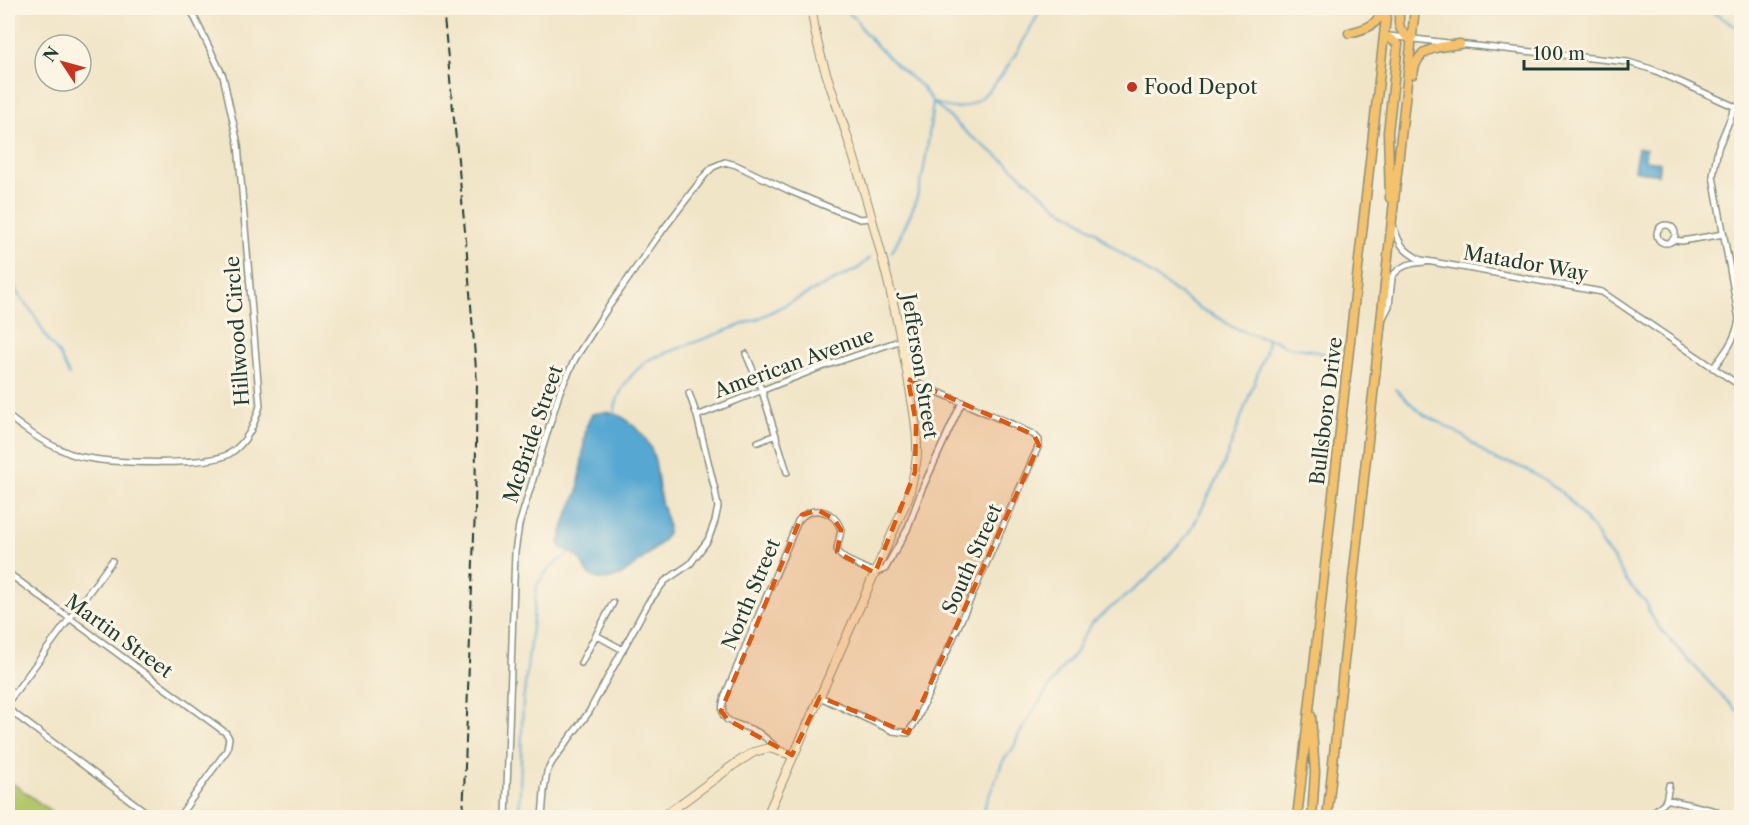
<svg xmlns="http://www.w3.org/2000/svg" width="1749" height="825" viewBox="0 0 1749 825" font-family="'Libre Caslon Text',serif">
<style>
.green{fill:#b4c669;stroke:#6a824e;stroke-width:1.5}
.water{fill:#56a7d1;stroke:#3a7282;stroke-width:1.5}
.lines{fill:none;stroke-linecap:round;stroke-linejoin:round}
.stream{stroke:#56a7d1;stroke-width:2}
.street-casing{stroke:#88917e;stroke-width:8}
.secondary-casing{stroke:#88917e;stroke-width:10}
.primary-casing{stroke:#88917e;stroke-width:11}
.street{stroke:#fff;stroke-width:5}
.secondary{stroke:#fbe6c4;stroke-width:8}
.primary{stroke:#f5c16b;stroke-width:8}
.rail{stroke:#1f3d34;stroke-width:2;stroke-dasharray:9 4.5;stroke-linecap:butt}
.marked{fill:#de580e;fill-opacity:0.2;stroke:#de580e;stroke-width:4.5;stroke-dasharray:12 8;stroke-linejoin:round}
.poi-dot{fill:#c8321e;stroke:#fcf5e5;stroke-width:2}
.labels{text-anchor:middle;stroke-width:6;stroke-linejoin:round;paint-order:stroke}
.poi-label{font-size:20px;fill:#1f3d34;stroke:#fcf5e5;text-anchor:start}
.street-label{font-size:20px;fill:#1f3d34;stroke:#fcf5e5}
</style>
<rect width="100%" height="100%" fill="#fcf5e5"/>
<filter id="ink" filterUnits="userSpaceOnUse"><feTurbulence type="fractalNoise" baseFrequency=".0167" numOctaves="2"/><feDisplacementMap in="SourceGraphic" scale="12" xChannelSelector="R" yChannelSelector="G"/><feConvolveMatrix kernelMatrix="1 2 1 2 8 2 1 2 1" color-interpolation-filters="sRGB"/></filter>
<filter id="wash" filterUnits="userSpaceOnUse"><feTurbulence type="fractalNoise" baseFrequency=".008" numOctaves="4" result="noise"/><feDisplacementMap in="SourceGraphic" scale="24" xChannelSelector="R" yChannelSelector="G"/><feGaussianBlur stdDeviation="1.35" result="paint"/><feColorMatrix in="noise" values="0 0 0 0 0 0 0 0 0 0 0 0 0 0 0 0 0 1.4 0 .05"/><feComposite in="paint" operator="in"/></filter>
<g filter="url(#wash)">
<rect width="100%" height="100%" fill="#f1e5c8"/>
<path class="green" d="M8,780L59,817H8Z"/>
<path class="water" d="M1638,148L1646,149L1645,160L1660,162L1658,175L1634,170Z
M606,412C622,415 625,418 637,429C660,451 655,472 661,501C663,512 672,525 666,536C660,546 631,569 621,575C615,578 606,581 599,579C586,576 586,570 581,561C577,554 569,551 562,549L559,543L566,519L578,491L586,427L592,414Z"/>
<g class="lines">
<path class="stream" d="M843,8L856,19L862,29L873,42L896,65L921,86L933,102L968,134L1007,163L1057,207L1072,215L1095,231L1110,245L1199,308L1221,319L1232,327L1259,337L1274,340L1287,347L1310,350L1338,358
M1706,8L1735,26L1742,28
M935,103C942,105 950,109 957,108C993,107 1026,35 1042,8
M892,252C900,235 910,218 916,200C926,169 929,134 933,102
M8,266L17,293L33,313L48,340L59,354L69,375
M1395,389L1424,415L1441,423L1463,436L1489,456L1502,462L1511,463L1527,470L1547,482L1567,497L1594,530L1602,545L1615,561L1627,582L1646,602L1649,612L1660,629L1719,693L1735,709L1742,713
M614,413C618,389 631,373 650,359L757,319L859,268L870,258
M519,818L523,702L537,585C548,568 555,562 572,552
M980,818L1003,761L1014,747L1018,736L1043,696L1059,672L1076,652L1081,640L1093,622L1147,579L1190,532L1222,469L1266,351L1268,340"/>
</g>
</g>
<g filter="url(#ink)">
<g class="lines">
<g class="street-casing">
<path id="street" d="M1389,36L1448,43
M1457,44L1628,62L1654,70L1742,110
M1393,225C1399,244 1403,251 1421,260L1602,292L1742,387
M1657 234a9 9 0 1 1 18 0a9 9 0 1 1-18 0Z
M1673,240L1682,241L1724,234
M1383,318L1389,306L1392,277C1400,265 1411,263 1425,262
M746,354L762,391L787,472
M1713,368C1725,353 1736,339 1739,319L1713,176L1718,148L1735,107
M8,416C24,429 42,442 62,450C70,454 79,457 88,458C113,463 209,466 229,454C247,443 254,425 260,406L238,144L223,76L190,8
M697,416L816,369L902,340
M758,442L776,435
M8,573L226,733L229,738L227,750L178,818
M596,635L623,650
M581,663L613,603
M820,697L893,731L908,733L917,719L1039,445V440L1034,435L1014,425L908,379
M8,702L112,561
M8,709L154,818
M777,748C771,743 765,737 759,733C737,720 713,728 726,693L798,521C811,504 834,509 841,530L837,549L838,553L845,559L875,573L885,569L907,530L922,489L962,402
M1666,799L1716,811L1720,818
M506,818L515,552L519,525L560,391L575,359L605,312L656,239L705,175L713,167L725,162L736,165L790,191L838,211L860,219L871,218
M542,818L544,791L547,772L552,762L589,712L648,603L665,581L690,564L708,540L715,521L718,507L715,490L697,416L689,393
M1647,818L1666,801L1669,785"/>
</g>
<g class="secondary-casing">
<path id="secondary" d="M661,818L735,764L754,752L769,748L792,755
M766,818L908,498C912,483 916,469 917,454C918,428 912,402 908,377C894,296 873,217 848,139C835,96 815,52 812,8"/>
</g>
<g class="primary-casing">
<path id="primary" d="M1400,8C1398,22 1397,30 1410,39
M1349,33C1365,29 1379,26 1382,8
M1386,36L1398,44L1388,132L1390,198
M1413,74C1417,47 1437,47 1460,44
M1311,716L1315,772L1312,818
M1297,818L1387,8
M1327,818L1415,8"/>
</g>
<use href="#street" class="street"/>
<use href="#secondary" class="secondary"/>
<use href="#primary" class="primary"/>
<path class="rail" d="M443,8L466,241L477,382L475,510L463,818"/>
</g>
</g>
<path class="marked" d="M908,379L1034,435L1039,445L908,733L820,697L792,755L728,720L721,711L802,515L818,510L834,519L841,530L837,552L875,573L915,472L916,423Z"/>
<circle class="poi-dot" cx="1132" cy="87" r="6"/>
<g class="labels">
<g class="poi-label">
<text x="1144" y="94">Food Depot</text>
</g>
<g class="street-label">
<text transform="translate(1526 263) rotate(10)" y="7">Matador Way</text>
<text transform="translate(237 331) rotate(-94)" y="7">Hillwood Circle</text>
<text transform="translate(794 363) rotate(-20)" y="7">American Avenue</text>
<text transform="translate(920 366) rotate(81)" y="7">Jefferson Street</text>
<text transform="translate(1326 411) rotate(-83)" y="7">Bullsboro Drive</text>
<text transform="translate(533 434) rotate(-71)" y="7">McBride Street</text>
<text transform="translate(972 559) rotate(-66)" y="7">South Street</text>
<text transform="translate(751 594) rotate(-67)" y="7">North Street</text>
<text transform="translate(119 636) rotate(36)" y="7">Martin Street</text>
</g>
</g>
<rect width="1749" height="825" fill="none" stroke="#fcf5e5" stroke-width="30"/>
<g transform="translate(63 63) rotate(306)"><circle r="28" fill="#fcf5e5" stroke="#a4ab9e" stroke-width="1.5"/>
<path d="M0-4.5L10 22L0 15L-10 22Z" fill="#c8321e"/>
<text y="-9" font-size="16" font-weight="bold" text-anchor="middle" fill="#1f3d34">N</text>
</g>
<path d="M1524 60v9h104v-9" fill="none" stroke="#1f3d34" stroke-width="3"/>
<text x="1533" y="60" font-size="18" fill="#1f3d34" stroke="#fcf5e5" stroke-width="4.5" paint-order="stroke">100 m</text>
</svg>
